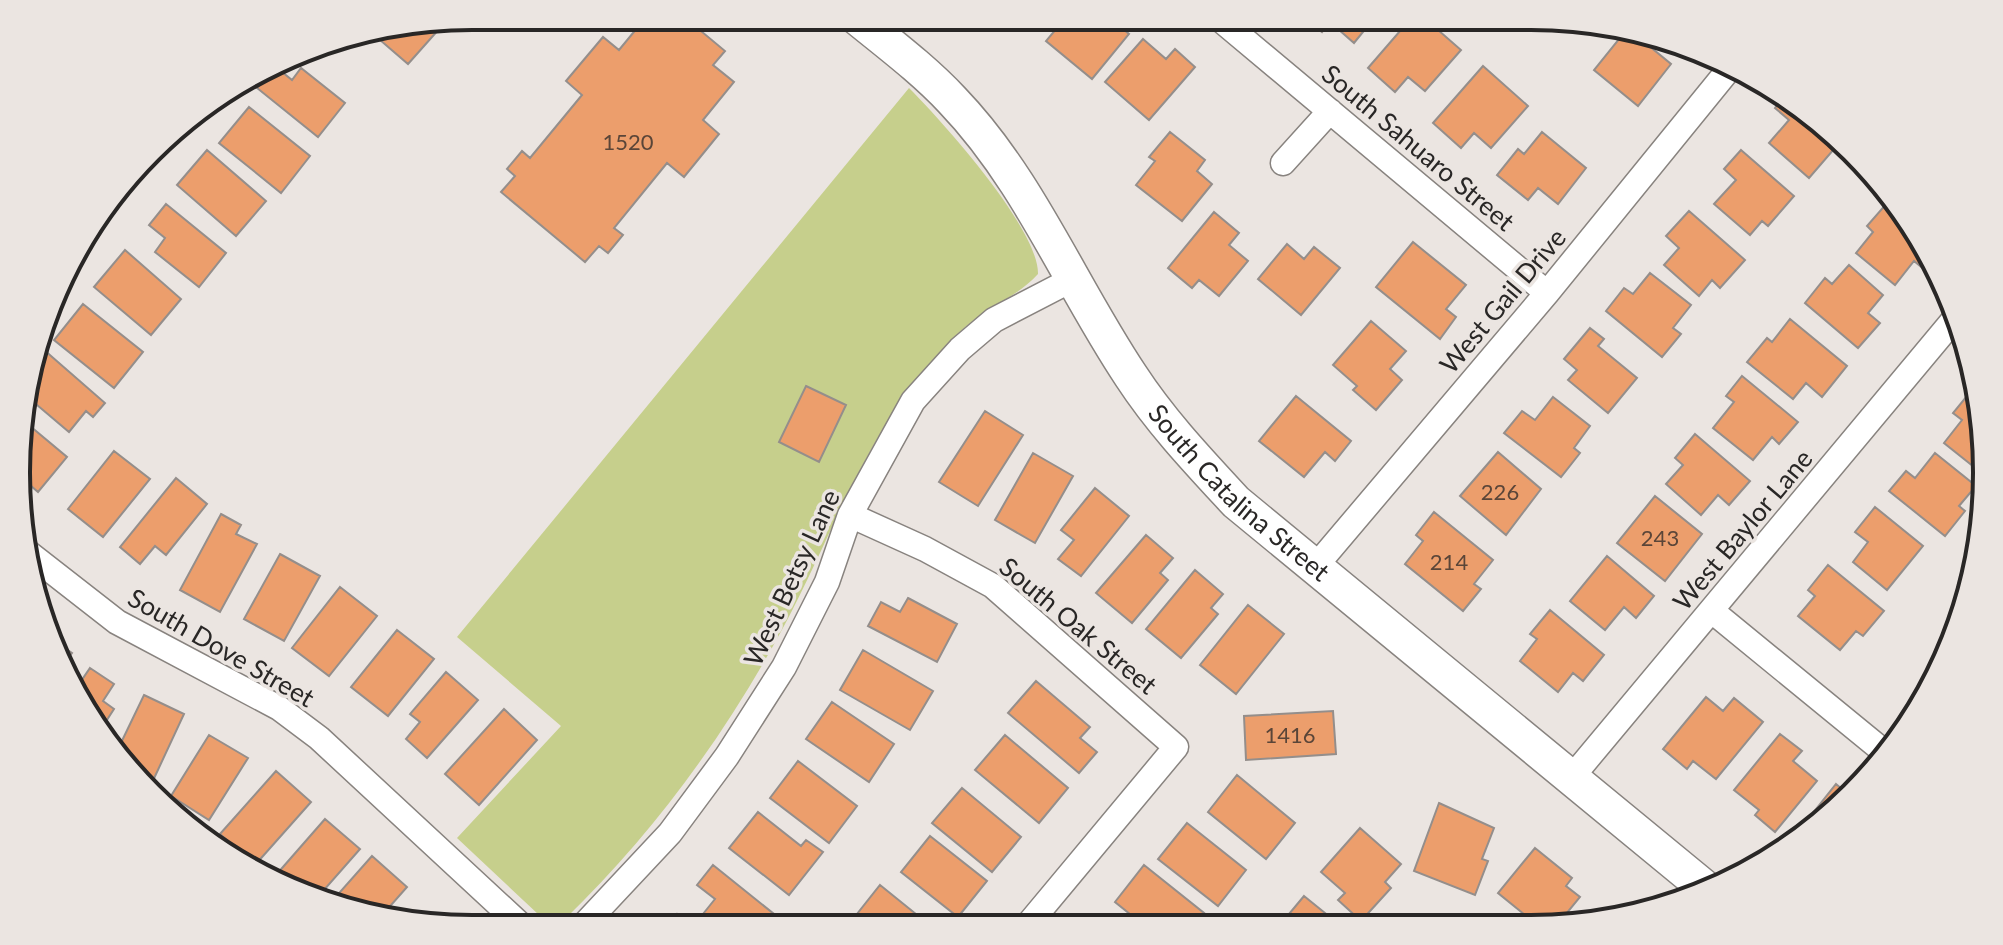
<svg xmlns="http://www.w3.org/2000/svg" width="2003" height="945" viewBox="0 0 2003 945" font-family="Lato,sans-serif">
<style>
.park{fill:#c6cf8c}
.building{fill:#ec9e6c;stroke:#948e8b;stroke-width:2}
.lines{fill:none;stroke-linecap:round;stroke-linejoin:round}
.street-casing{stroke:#88837f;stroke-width:27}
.secondary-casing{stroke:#88837f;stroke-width:37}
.street{stroke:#fff;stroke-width:24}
.secondary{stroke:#fff;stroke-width:34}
.labels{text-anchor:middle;stroke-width:7;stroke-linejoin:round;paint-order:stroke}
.number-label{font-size:22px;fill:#5a4538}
.street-label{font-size:26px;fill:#292726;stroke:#ebe5e1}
.rim{fill:none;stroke:#292726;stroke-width:4}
</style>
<rect width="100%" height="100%" fill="#ebe5e1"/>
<path class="park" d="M909,88C942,121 1039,229 1038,274C1020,294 995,304 974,320C953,336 932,360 916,381C858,455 828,544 784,626C726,734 653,834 564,920L539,915L457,838L561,726L457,637Z"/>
<path class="building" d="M647,16H656L671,28L683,16L725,51L713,65L734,82L703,120L719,134L684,177L667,163L614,228L623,235L608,253L599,246L585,262L501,192L515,176L507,169L522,151L530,158L582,95L566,81L603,37L619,50Z
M1067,16H1114L1111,19L1129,34L1092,79L1046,41Z
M1301,16H1376L1354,43L1330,22L1322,32Z
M1413,16H1422L1461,50L1425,91L1408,77L1395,92L1368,68Z
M434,22L440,28L408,64L380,40L389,30Z
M1623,34L1652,40L1648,45L1671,64L1638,106L1594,70Z
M1143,39L1166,59L1175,49L1195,67L1149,120L1105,82Z
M1483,66L1528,106L1491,148L1474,133L1461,148L1433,123Z
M276,67L292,80L301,68L345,103L318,137L257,88Z
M1780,101L1841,141L1809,178L1769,143L1789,120L1775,108Z
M249,107L310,156L281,193L219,143Z
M1170,132L1205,160L1197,171L1212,184L1182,221L1136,185L1155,161L1149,157Z
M1542,132L1586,168L1558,204L1538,188L1528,200L1497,175L1518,149L1524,154Z
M207,150L266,201L236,236L177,185Z
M1741,150L1794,196L1768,226L1762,221L1750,235L1714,204L1736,180L1724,169Z
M1887,203L1930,264L1925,270L1914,261L1895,285L1856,253L1873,232L1867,226Z
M166,204L226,253L199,287L155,252L165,238L149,225Z
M1689,211L1745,260L1720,288L1712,280L1699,296L1664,265L1679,248L1666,236Z
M1214,212L1239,233L1229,245L1248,261L1219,296L1199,280L1192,288L1168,268Z
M1413,242L1466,285L1446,309L1456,317L1440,339L1376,287Z
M1287,244L1304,259L1314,247L1340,268L1301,315L1258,279Z
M125,250L181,299L151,335L94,287Z
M1849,265L1883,295L1868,313L1880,323L1858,348L1805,303L1825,278L1832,284Z
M1650,273L1691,305L1673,328L1681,334L1662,357L1606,311L1624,288L1633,294Z
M83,304L143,352L114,388L54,340Z
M1790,319L1847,366L1822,397L1806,383L1793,399L1747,362L1767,338L1772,342Z
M1371,321L1406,351L1390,369L1402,380L1376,410L1353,390L1357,386L1333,365Z
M1590,328L1604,339L1598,346L1637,378L1608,413L1568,380L1577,370L1564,359Z
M43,349L105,403L93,417L86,411L69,432L24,394L33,361Z
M1742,376L1798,422L1779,444L1772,437L1753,460L1713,428L1734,402L1726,396Z
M806,386L846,405L819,462L779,442Z
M1971,391L1987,472L1984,475L1944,443L1962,420L1953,413Z
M1296,396L1351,441L1335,461L1325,452L1304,477L1259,441Z
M1553,397L1590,426L1574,448L1580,453L1561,477L1504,433L1522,411L1535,420Z
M985,411L1023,435L978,506L939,482Z
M24,421L67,457L38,492L22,478Z
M1695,434L1750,481L1729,505L1718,495L1701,515L1666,484L1683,465L1675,458Z
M114,451L150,479L103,537L68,509Z
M1498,452L1541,489L1506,535L1460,496Z
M1033,453L1073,476L1035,543L995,520Z
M1935,453L1976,486L1959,506L1965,511L1945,536L1889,491L1906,471L1915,478Z
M176,478L207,504L166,555L155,546L140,564L120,547Z
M1095,488L1129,516L1081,576L1058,559L1074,540L1061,530Z
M1655,496L1702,534L1665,581L1617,543Z
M1875,507L1923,546L1887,590L1853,562L1868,542L1855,532Z
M1434,512L1493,560L1474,584L1481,589L1463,611L1405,564L1423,541L1416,535Z
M221,514L241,525L236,534L257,544L220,612L180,590Z
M1146,535L1173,558L1160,573L1168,580L1132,623L1096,593Z
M280,554L320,576L284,641L244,619Z
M1607,556L1654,596L1636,618L1624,607L1605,630L1570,601Z
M1828,565L1884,611L1863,636L1856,631L1840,650L1798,616L1815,596L1808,590Z
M1195,570L1223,594L1211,608L1218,614L1181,658L1146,629Z
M340,587L377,616L329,676L292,648Z
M908,598L957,624L937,662L868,626L881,602L900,612Z
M1248,605L1284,634L1236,694L1200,665Z
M1550,610L1604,655L1583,681L1573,673L1558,692L1520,661L1537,639L1530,634Z
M397,630L434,659L388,716L351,687Z
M53,640L72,653L61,668Z
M863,650L933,691L910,730L840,690Z
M90,668L114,684L103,701L114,709L103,726L75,690Z
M446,672L478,700L427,758L406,739L420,722L410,714Z
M1036,681L1090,727L1080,738L1097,752L1079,773L1008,713Z
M144,695L184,714L150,787L119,747Z
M1706,697L1723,711L1734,698L1763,722L1716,779L1693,761L1687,769L1663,749Z
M832,702L894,744L869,782L806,739Z
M504,709L537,740L479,805L445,774Z
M1333,711L1336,754L1246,760L1244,716Z
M1780,734L1802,751L1793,761L1817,781L1775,832L1755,815L1759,810L1734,790Z
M209,735L248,758L209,820L171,796Z
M1005,735L1068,788L1039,823L975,770Z
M798,761L857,806L829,843L770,798Z
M276,771L311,802L255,865L220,834Z
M1237,775L1295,823L1266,859L1208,812Z
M1836,784L1849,795L1803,838L1797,833Z
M962,788L1021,837L992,872L932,823Z
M1439,803L1494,828L1482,859L1488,861L1475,895L1414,871Z
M758,812L801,846L806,840L823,852L789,895L729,848Z
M325,819L360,849L317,898L297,894L276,875Z
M1187,823L1246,870L1218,906L1158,859Z
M1360,828L1401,864L1385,882L1391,888L1361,921L1338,900L1345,893L1321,872Z
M930,836L987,881L958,917L901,872Z
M1535,848L1572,878L1566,886L1580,897L1557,925H1517L1525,915L1498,893Z
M372,856L407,887L385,912L332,901Z
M713,865L774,914L762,928H721L703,914L715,899L697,885Z
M1144,865L1204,913L1193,926L1146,927L1115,902Z
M880,885L932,927L865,928L853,919Z
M1304,896L1341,926H1279Z
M677,914L692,928H663Z"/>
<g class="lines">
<g class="street-casing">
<path id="street" d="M1216,16L1547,293
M1283,163L1330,111
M850,515L925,549L993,586L1176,747L1026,927
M26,551L117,622L279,708L319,738L525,929
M1315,567L1547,293L1730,68
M1712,611L1888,755
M1572,777L1956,317
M580,929L670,833L727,756L784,667L827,582L850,515L913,401L960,349L994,320L1073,279"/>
</g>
<g class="secondary-casing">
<g id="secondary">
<path id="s1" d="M855,16C888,43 923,69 952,100C1029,180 1070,285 1131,376C1161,422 1199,462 1236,502L1710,892"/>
</g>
</g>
<use href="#street" class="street"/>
<use href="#secondary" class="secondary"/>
</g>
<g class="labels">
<g class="number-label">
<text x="628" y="150">1520</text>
<text x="1500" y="500">226</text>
<text x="1660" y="546">243</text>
<text x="1449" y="570">214</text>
<text x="1290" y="743">1416</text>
</g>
<g class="street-label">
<text transform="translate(1418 148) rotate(40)" y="9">South Sahuaro Street</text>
<text transform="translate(1503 301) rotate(-50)" y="9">West Gail Drive</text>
<text dy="9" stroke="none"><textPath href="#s1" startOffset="618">South Catalina Street</textPath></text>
<text transform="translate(1743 530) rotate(-50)" y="9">West Baylor Lane</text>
<text transform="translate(792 578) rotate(-65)" y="9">West Betsy Lane</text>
<text transform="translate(1078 626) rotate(40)" y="9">South Oak Street</text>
<text transform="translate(221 648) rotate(30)" y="9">South Dove Street</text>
</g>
</g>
<path d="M0 0H2003V945H0ZM472 30H1531A442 442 0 0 1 1973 472V473A442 442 0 0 1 1531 915H472A442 442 0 0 1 30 473V472A442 442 0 0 1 472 30Z" fill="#ebe5e1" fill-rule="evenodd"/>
<path class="rim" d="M472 30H1531A442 442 0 0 1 1973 472V473A442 442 0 0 1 1531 915H472A442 442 0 0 1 30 473V472A442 442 0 0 1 472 30Z"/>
</svg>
